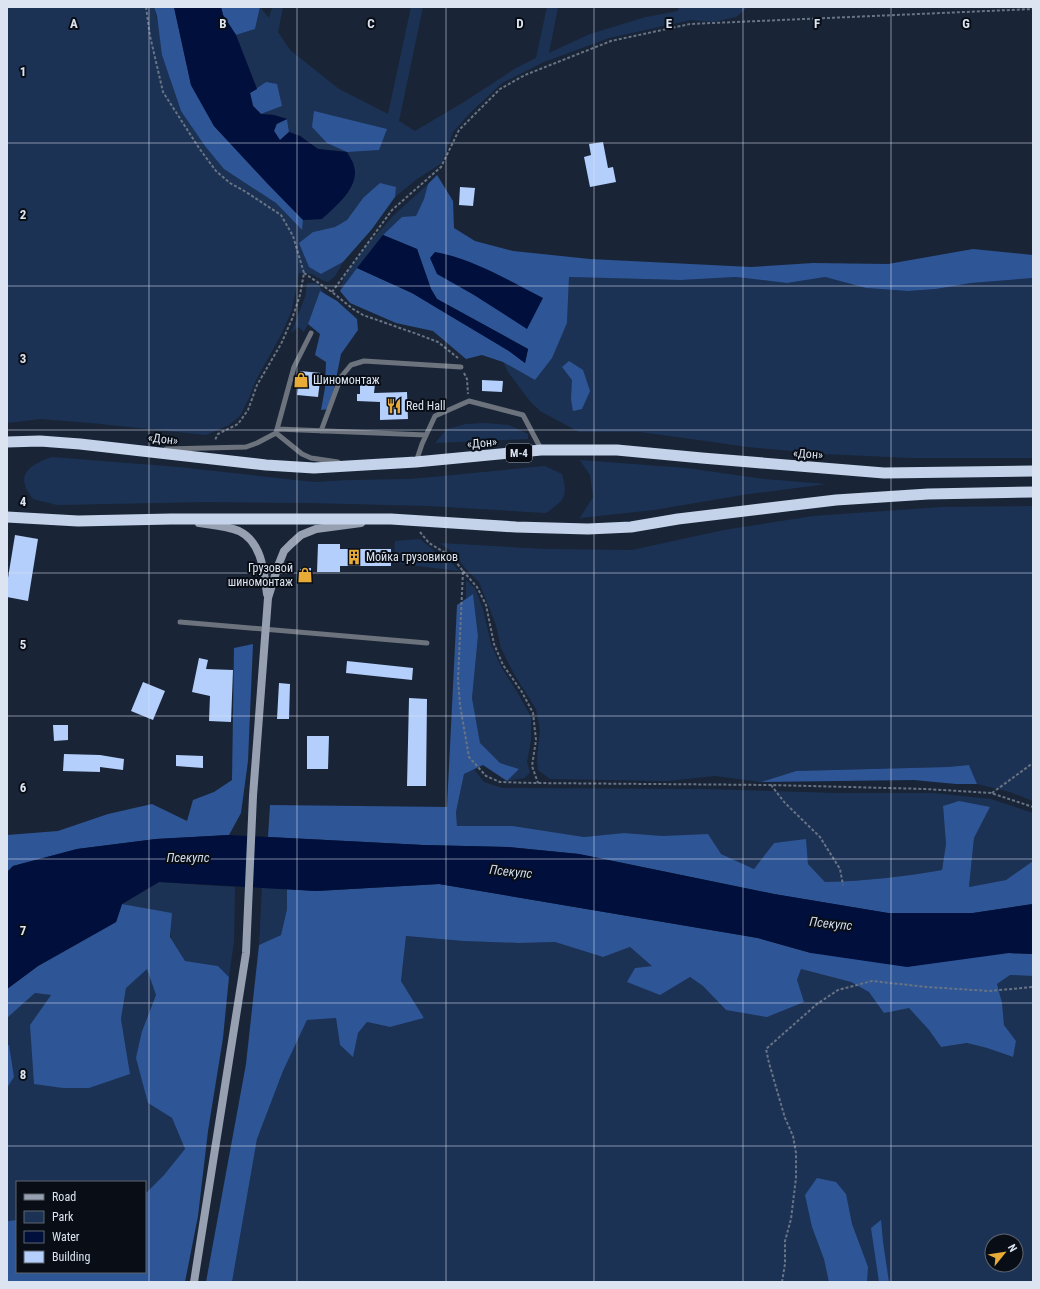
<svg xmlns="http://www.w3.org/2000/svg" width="1040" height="1289" viewBox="0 0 1040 1289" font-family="'Roboto Condensed',sans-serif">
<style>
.green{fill:#1c3255;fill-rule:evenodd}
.forest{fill:#2e5595}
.water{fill:#000f3b}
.building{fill:#b4cffb}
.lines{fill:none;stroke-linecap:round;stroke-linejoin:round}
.path{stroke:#687383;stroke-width:2;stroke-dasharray:3 2;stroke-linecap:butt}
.service{stroke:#6d737d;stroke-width:5}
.secondary{stroke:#96a0b0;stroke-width:8}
.trunk{stroke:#c4d3ea;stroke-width:11}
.grid{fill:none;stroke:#dce4f1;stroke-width:1;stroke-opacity:0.55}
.labels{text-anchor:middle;stroke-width:4;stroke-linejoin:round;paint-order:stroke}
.shield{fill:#090e16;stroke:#9da4af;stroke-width:1}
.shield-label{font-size:11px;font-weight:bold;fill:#dce4f1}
.poi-label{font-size:12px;fill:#dce4f1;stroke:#090e16;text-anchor:start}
.street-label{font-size:12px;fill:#dce4f1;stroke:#090e16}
.water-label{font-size:13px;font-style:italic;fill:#cfdaed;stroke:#090e16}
.grid-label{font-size:13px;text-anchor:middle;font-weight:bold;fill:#dce4f1;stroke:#090e16;stroke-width:4;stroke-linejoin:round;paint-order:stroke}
</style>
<rect width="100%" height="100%" fill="#192537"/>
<path class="green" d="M7,7H154L172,85L181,111L257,189L276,203L302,230L303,220L322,219L347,152L318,149L300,136L289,132L287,119L274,115L261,114L282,106L266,82L257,89L236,35L255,29L260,7L269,18L272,7H283L278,32L290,50L339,89L388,114L411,7H423L399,121L415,131L464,102L516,68L536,58L547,7H558L549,53L590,34L646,17L678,11L679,7H691V8L697,7H748L736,17L713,22L691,20L609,38L544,62L502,83L470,113L453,132L442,163L417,179L395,197V187L363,198L347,220L335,227L313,232L321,274L343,262L335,276L328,282L322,280L312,274L299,273L292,310L282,333L256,380L249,398L240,416L229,425L206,435L91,423L40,419L7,423Z
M428,184L424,199L416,216L383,235L340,291L345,275L368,244L394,215Z
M569,277L681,280L736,277L787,283L825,277L866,288L908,291L936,289L971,283L1033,278V458H911L824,454L748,447L641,432H579L540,411L529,400L508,372L503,362L535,380L567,323Z
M307,283H317L325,294L320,291L308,324L304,332L298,327L291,333L305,297Z
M484,423L509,425L528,434V439L435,443L447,429L466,424Z
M52,457L178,467L314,482L350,480L411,479L545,466L562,474C568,496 565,500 546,513L429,506L310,503L204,502L57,505L33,499C31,495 27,492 26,488C18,469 39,462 52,457Z
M580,460L686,468L764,479L826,484L742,495L654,510L580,518L593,497L590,475Z
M1033,506V801L1010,792L977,784L969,765L948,767L796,771L761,782L715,776L668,781L550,779L538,770L537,757L540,730L536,709L514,674L501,648L496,625L479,582L465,568L455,554L440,543L544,549L632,550L724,530L813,516L942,507Z
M420,539L437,553L451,562L459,571L394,563L395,541Z
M466,580L475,588L483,609L491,644L501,667L516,690L531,717V740L527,762L530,773L524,778L507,781L519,769L500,763L480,744L472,698L478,636L473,594L466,599Z
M474,769L484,782L502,788L703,789L834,793H933L991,799L1033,813V861L1006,880L969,887L974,838L990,807H943L946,844L942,870C902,877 866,881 825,882L808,864L806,840L774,843L754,869L721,854L663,836L624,833L584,837L513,826H457L456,812L464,774Z
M159,882L235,887L234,941L229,977L218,966L185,961L171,939V913L122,904Z
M262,888L287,889V909L281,935L259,945Z
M406,936L463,941L519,943L555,942L603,957L630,947L653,966L635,968L628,982L660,994L690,977L703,986L726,1010L797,980L801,969L851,982L870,992L884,1013L909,1007L929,1030L941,1047L967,1043L987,1048L1012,1057L1016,1041L1004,1025L1002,1004L997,984L1010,975L1033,976V1282H232L257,1139L283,1071L307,1020L336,1018L340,1045L353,1056L358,1033L367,1022L390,1027L424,1018L401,981ZM992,1241H1016V1265H992Z
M147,968L156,995L142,1030L148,1103L172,1118L185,1150L164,1175L145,1194V1182H17V1220L7,1221V1088L14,1077L8,1045L7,1046V1018L35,993L51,995L30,1025L130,1074L121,1019L126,987Z"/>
<path class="forest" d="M154,7H174L191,85L214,126L267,183L303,220L302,230L276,203L224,169L205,146L181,111L162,55L157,16Z
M221,7H260L255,29L236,35L223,15Z
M266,82L277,84L282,106L261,114L253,106L250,93Z
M314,111L387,129L379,150L347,152L327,143L312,127Z
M287,119L289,132L280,141L274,131L277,124Z
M437,175L453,201L454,228L475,241L513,251L590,259L751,267L813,263L888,264L973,249L1033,255V278L971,283L936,289L908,291L866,288L825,277L787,283L736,277L681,280L569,277L567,323L552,358L535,380L503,362L482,355L466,359L433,331L396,323L350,303L340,291L357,268L412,293L509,351L525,363L528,349L437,299L431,289L417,249L383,235L402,217L416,216L424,199L428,184Z
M380,183L396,187L395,197L372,229L343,262L321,274L309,267L299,243L313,232L335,227L347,220L363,198Z
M320,291L337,301L357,319L358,330L341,354L330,409L321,410L325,388L326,362L315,355L320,334L308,324Z
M569,361L583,370L590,391L582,409L573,411L571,399L572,380L562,367Z
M473,594L478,636L472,698L480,743L500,763L519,769L507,781L483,765L464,774L456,812L457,826H513L584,837L624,833L663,836L708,834L721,854L754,869L774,843L806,839L808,864L825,882C866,881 902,877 942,870L946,844L943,806L959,801L990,807L974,838L969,887L1006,880L1033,861V904L973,913H888L774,894L579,854L507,847L423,845L268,837L270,805L447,807L457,605Z
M253,644L248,761L241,813L229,835L156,839L77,849L13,866L7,872V835L58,831L108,814L152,804L187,821L193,800L214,792L232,780L234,648Z
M969,765L977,784H956L914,780L761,782L796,771L948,767Z
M439,884L758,938L811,953H1009L1033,954V976L1010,975L997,984L1002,1003L1004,1025L1016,1041L1013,1057L987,1048L967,1043L941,1047L929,1030L909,1008L884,1013L869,992L851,982L801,969L797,980L804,1002L767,1017L726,1010L703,986L690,977L660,995L627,982L635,968L652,966L630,947L603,957L555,942L519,943L463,941L406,936L401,981L424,1018L390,1027L367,1022L358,1033L353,1057L340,1045L336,1018L307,1020L283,1071L257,1139L232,1282H206L246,1064L259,945L281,935L287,909V889L316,891Z
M122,904L172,913L170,937L185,961L218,966L229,977L223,1038L208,1131L198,1216L185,1282H7V1221L17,1220V1272H145V1194L164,1175L185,1149L172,1118L148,1103L136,1058L142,1031L156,995L147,969L126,988L121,1019L130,1074L89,1088H63L34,1084L30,1025L51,995L35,993L7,1018V989L38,966L116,922Z
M9,1045L14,1077L7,1088V1046Z
M817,1178L836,1182L846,1194L852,1224L868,1267L867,1282H829L824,1259L812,1227L805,1195Z
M881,1220L883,1242L889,1282H879L871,1228Z"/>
<path class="water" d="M174,7H221L223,15L236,35L257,89L250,93L253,106L261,114L274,115L287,119L276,124L274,131L280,140L289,132L300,136L318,149L347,152C349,156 353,161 354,166C360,187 336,206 322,219L303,220L267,183L214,126L191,85Z
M383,235L417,249L431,289L437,299L528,349L525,363L509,351L412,293L357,268Z
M435,252C474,259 509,281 543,298L527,329L474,295L437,274L430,258Z
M229,835L423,845L507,847L579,854L774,894L888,913H973L1033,904V954L1009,953L907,967L811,953L758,938L439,884L316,891L159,882L122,904L116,922L38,966L7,989V872L13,866L77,849L156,839Z"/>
<path class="building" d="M603,142L608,168L613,167L616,182L590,187L584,157L591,155L589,144Z
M460,187L475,188L473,206L459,205Z
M300,371L321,373L318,397L297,395Z
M482,380L503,381L502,392L482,391Z
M360,384H375L374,393L407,392L408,419L380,420V402L357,401V394H360Z
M15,535L38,539L28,601L7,597V584Z
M318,544H340V549H391V566H340V572H317Z
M311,568V578H301L300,569Z
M199,658L208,660L206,669L233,670L231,722L209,721L210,696L192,692Z
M347,661L413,668L412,680L346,673Z
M143,682L165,691L153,720L131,711Z
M279,683L290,684L289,719H277Z
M409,698L427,699L426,786H407Z
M53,725H68V740L54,741Z
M307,736H329L328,769H307Z
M64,754L100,755L124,759L123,770L100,767V772L63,771Z
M176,755L203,756V768L176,766Z"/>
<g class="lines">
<path class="path" d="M146,7L150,36L163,92L199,148L216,171L230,183L246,192L281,215L293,236L304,273L300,295L292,319L281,344L257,385L248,410L238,424L218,434L215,440
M304,273L332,292L353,309L363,315L417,334L438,342L458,358
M332,292L392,210L441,167L459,130L500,89L525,75L611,41L690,24L1033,9
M464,373L467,379L468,394
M420,532L429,543L452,557L463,571L458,679L460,705L469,757L486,776L500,782L533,783L771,785L926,789L991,793L1033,807
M463,571L477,587L486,605L494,644L503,665L522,692L533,713L536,740L532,766L538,783
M771,785L785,803L820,837L840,869L843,885
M992,793L1033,763
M782,1282L785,1264V1241L791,1219L796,1178V1153L793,1136L785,1118L769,1063L766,1049L817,1004L838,990L872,981L927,987L989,991L1033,987"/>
<path class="service" d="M277,429L426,435
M321,431L341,377L351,365L364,361L461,367
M276,433L302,454L311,458L338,462
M166,449L246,447L257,443L276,433L294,367L311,333
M416,462L422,444L435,416L469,401L523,415L541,449
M180,622L427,643"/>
<path class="secondary" d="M199,523C212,525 227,526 239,531C262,542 264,572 267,594
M194,1282L246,953L253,796L268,598L278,566L284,551L291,544L301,535L316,529L361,523"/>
<path class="trunk" d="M7,442L40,441L80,444L266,465L314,468L416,462L541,450H617L702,458L884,473L1033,471
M7,517L78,521L171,519H391L516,527L588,529L631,527L678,519L836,500L928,494L1033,492"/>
</g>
<path class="grid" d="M149,7V1282M297,7V1282M446,7V1282M594,7V1282M743,7V1282M891,7V1282M7,143H1033M7,286H1033M7,430H1033M7,573H1033M7,716H1033M7,859H1033M7,1003H1033M7,1146H1033"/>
<defs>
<g id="shop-bare" transform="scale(1.2)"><path d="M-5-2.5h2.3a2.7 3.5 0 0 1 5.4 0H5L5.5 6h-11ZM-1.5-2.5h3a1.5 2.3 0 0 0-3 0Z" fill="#e8ab37" stroke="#090e16" stroke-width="2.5" paint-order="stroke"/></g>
<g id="restaurant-bare" transform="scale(1.2)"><path d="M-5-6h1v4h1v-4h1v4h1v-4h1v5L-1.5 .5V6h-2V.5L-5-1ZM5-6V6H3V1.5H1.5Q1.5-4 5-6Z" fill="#e8ab37" stroke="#090e16" stroke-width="2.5" paint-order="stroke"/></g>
<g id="building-bare" transform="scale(1.2)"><path d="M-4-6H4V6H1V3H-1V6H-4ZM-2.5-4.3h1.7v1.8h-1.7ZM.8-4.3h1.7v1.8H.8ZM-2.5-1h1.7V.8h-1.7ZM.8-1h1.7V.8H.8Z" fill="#e8ab37" stroke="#090e16" stroke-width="2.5" paint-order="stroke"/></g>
</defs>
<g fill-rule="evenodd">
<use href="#shop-bare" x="301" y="380"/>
<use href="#restaurant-bare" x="394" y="406"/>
<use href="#building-bare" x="354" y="557"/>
<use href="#shop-bare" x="305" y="575"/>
</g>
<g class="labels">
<rect class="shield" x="506" y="444" width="26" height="18" rx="3"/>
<g class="shield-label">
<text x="519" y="457">М-4</text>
</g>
<g class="poi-label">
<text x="313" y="384">Шиномонтаж</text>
<text x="406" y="410">Red Hall</text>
<text x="366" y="561">Мойка грузовиков</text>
<text x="293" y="572" text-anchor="end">Грузовой<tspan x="293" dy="14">шиномонтаж</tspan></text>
</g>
<g class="street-label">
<text transform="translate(163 439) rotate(7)" y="4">«Дон»</text>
<text transform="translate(482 443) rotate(-5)" y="4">«Дон»</text>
<text transform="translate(808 454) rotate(4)" y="4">«Дон»</text>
</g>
<g class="water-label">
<text x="188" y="862">Псекупс</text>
<text transform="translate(511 871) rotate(6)" y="5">Псекупс</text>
<text transform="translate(831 923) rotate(6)" y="5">Псекупс</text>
</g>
</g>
<g class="grid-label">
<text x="74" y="28">A</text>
<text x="223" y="28">B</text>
<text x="371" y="28">C</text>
<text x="520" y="28">D</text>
<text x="669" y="28">E</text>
<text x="817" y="28">F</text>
<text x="966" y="28">G</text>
<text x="23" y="76">1</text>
<text x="23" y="219">2</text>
<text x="23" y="363">3</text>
<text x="23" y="506">4</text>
<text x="23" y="649">5</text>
<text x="23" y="792">6</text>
<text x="23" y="935">7</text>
<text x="23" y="1079">8</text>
</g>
<rect width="1040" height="1289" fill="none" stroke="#dce4f1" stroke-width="16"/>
<rect x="16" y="1181" width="130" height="92" fill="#090e16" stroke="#5d646e"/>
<rect x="24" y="1194" width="20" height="6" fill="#96a0b0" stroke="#5d646e"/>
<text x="52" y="1201" font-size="12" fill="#dce4f1">Road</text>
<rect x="24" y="1211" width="20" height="12" fill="#1c3255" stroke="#5d646e"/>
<text x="52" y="1221" font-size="12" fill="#dce4f1">Park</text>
<rect x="24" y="1231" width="20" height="12" fill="#000f3b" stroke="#5d646e"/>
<text x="52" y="1241" font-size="12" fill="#dce4f1">Water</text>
<rect x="24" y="1251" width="20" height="12" fill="#b4cffb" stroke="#5d646e"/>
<text x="52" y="1261" font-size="12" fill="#dce4f1">Building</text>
<g transform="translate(1004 1253) rotate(60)"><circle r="19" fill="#090e16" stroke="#5d646e"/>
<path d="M0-3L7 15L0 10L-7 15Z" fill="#e8ab37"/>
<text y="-6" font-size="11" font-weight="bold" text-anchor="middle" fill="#dce4f1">N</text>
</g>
</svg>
